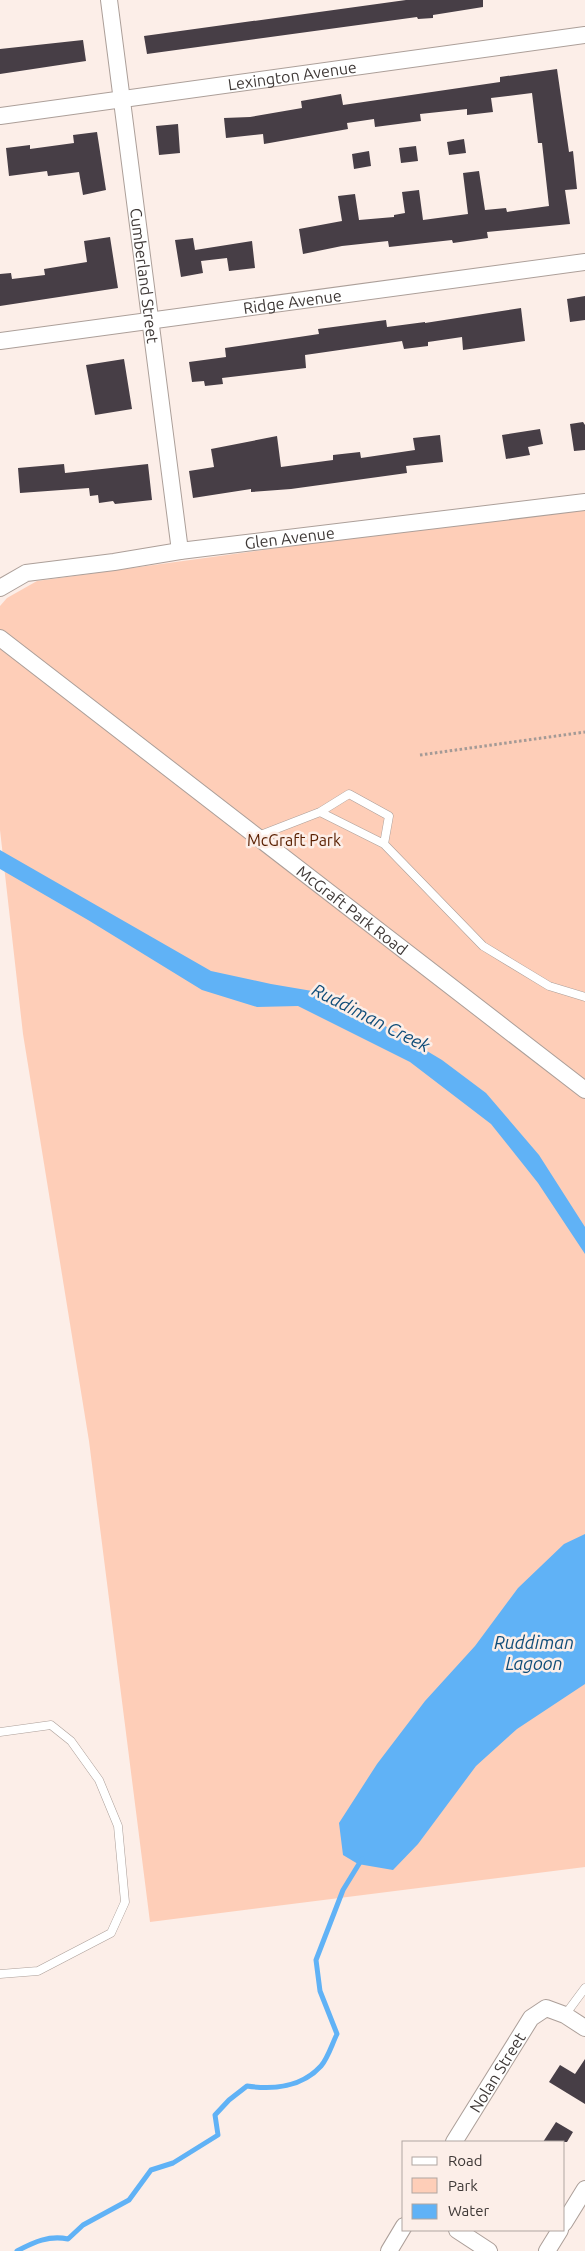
<svg xmlns="http://www.w3.org/2000/svg" width="585" height="2251" viewBox="0 0 585 2251" font-family="Ubuntu,sans-serif">
<style>
.green{fill:#feceb8}
.water{fill:#60b2f6}
.lines{fill:none;stroke-linecap:round;stroke-linejoin:round}
.stream{stroke:#60b2f6;stroke-width:5}
.building{fill:#473e46}
.lane-casing{stroke:#ac9f99;stroke-width:9}
.street-casing{stroke:#ac9f99;stroke-width:18}
.path{stroke:#a49a96;stroke-width:3;stroke-dasharray:2.5 2.5;stroke-linecap:butt}
.lane{stroke:#fff;stroke-width:8}
.street{stroke:#fff;stroke-width:16}
.labels{text-anchor:middle;stroke-width:5;stroke-linejoin:round;paint-order:stroke}
.street-label{font-size:16px;fill:#3f3937;stroke:#fceee8}
.park-label{font-size:16px;fill:#591f00;stroke:#fceee8}
.water-label{font-size:18px;font-style:italic;fill:#104d79;stroke:#fceee8}
</style>
<rect width="100%" height="100%" fill="#fceee8"/>
<path class="green" d="M585,506V1867L150,1922L89,1441L23,1034L0,830V606L7,598L37,581Z"/>
<path class="water" d="M0,850L211,971L271,984L324,993L380,1023L442,1060L486,1093L539,1155L585,1227V1254L538,1183L491,1124L410,1062L298,1006L257,1007L202,990L88,920L0,869Z
M585,1534V1684L517,1729L476,1766L418,1844L393,1870L358,1864L343,1855L339,1823L377,1764L425,1701L475,1646L518,1588L564,1544Z"/>
<g class="lines">
<path class="stream" d="M17,2251C34,2242 49,2235 68,2239L83,2225L129,2200L151,2170L173,2163L218,2135L215,2115L229,2100L247,2086C273,2090 302,2087 321,2066C328,2058 332,2044 337,2034L320,1991L316,1960L343,1890L362,1859"/>
</g>
<path class="building" d="M406,0H483V7L433,15V18L418,19L417,17L147,54L144,36Z
M83,40L86,61L0,74V49Z
M557,69L569,152L573,151L577,189L565,190L570,224L487,232L488,238L453,243L452,240L389,247L388,241L342,246L303,254L299,229L342,221L338,196L355,194L359,220L394,217V215L405,213L402,192L419,190L423,220L468,214L463,173L479,171L485,210L506,208L507,212L549,206L542,143H538L532,93L491,98L493,112L467,115V109L420,114L421,121L375,127L374,119L347,123L348,129L264,144L263,134L226,138L224,118L250,117L302,108L301,101L341,94L343,105L500,82V77Z
M178,124L180,153L159,155L156,126Z
M97,132L106,190L83,195L79,172L48,176L47,171L9,176L6,148L30,145V149L74,143L73,135Z
M464,139L466,153L449,155L447,142Z
M416,146L418,161L401,163L399,148Z
M369,151L371,166L354,169L352,154Z
M110,237L118,288L0,306V274L11,273L12,279L45,275L44,269L87,262L84,241Z
M193,238L195,250L252,241L255,268L229,271L227,258L201,261L203,273L181,277L175,240Z
M585,296V320L570,322L567,299Z
M521,308L525,341L463,350L462,337L428,342V346L404,349L402,341L305,355L306,368L222,378L223,384L205,386L204,381L192,382L189,362L226,357L225,348L319,334L318,329L386,320L387,327L425,322V323Z
M124,359L132,409L95,415L86,365Z
M583,422L585,425V450L574,451L570,424Z
M540,429L543,444L528,447L530,455L506,459L502,435Z
M440,435L443,462L406,466L407,473L291,489L251,492V489L193,498L189,471L214,467L211,449L277,436L281,467L333,460V455L360,452L361,458L415,450L413,438Z
M64,464L65,473L148,464L152,500L115,504L113,501L99,503L98,495L90,496L89,488L20,493L18,468Z
M585,2059V2104L549,2082L560,2065L575,2074Z
M556,2122L573,2132L567,2142H543Z"/>
<g class="lines">
<g class="lane-casing">
<path id="lane" d="M320,812L349,794L389,816L384,844
M258,836L320,812L384,844L483,946L549,986L585,997
M0,1732L51,1725L71,1741L99,1780L118,1826L125,1902L111,1933L38,1971L0,1974
M565,2015L585,1988"/>
</g>
<g class="street-casing">
<g id="street">
<path id="s1" d="M109,0L180,551"/>
<path id="s2" d="M0,116L585,35"/>
<path id="s3" d="M0,341L585,262"/>
<path id="s4" d="M0,588L26,573L114,562L180,551L585,502"/>
<path id="s5" d="M0,638L585,1090"/>
<path id="s6" d="M454,2142L531,2018L546,2008L565,2015L585,2028"/>
<path d="M564,2223L585,2189"/>
<path d="M457,2230L489,2251"/>
<path d="M389,2251L404,2226"/>
<path d="M547,2251L560,2230"/>
</g>
</g>
<path class="path" d="M420,755L585,732"/>
<use href="#lane" class="lane"/>
<use href="#street" class="street"/>
</g>
<g class="labels">
<g class="street-label">
<text dy="6" stroke="none"><textPath href="#s2" startOffset="295">Lexington Avenue</textPath></text>
<text dy="6" stroke="none"><textPath href="#s1" startOffset="278">Cumberland Street</textPath></text>
<text dy="6" stroke="none"><textPath href="#s3" startOffset="295">Ridge Avenue</textPath></text>
<text dy="6" stroke="none"><textPath href="#s4" startOffset="296">Glen Avenue</textPath></text>
<text dy="6" stroke="none"><textPath href="#s5" startOffset="445">McGraft Park Road</textPath></text>
<text dy="6" stroke="none"><textPath href="#s6" startOffset="82">Nolan Street</textPath></text>
</g>
<g class="park-label">
<text x="294" y="846">McGraft Park</text>
</g>
<g class="water-label">
<text transform="translate(371 1018) rotate(27)" y="6">Ruddiman Creek</text>
<text x="534" y="1649">Ruddiman<tspan x="534" dy="21">Lagoon</tspan></text>
</g>
</g>
<rect x="402" y="2141" width="162" height="90" fill="#fceee8" stroke="#b0a6a1"/>
<rect x="412" y="2157" width="25" height="8" fill="#ffffff" stroke="#b0a6a1"/>
<text x="448" y="2166" font-size="15" fill="#3f3937">Road</text>
<rect x="412" y="2178" width="25" height="15" fill="#feceb8" stroke="#b0a6a1"/>
<text x="448" y="2191" font-size="15" fill="#3f3937">Park</text>
<rect x="412" y="2204" width="25" height="15" fill="#60b2f6" stroke="#b0a6a1"/>
<text x="448" y="2216" font-size="15" fill="#3f3937">Water</text>
</svg>
